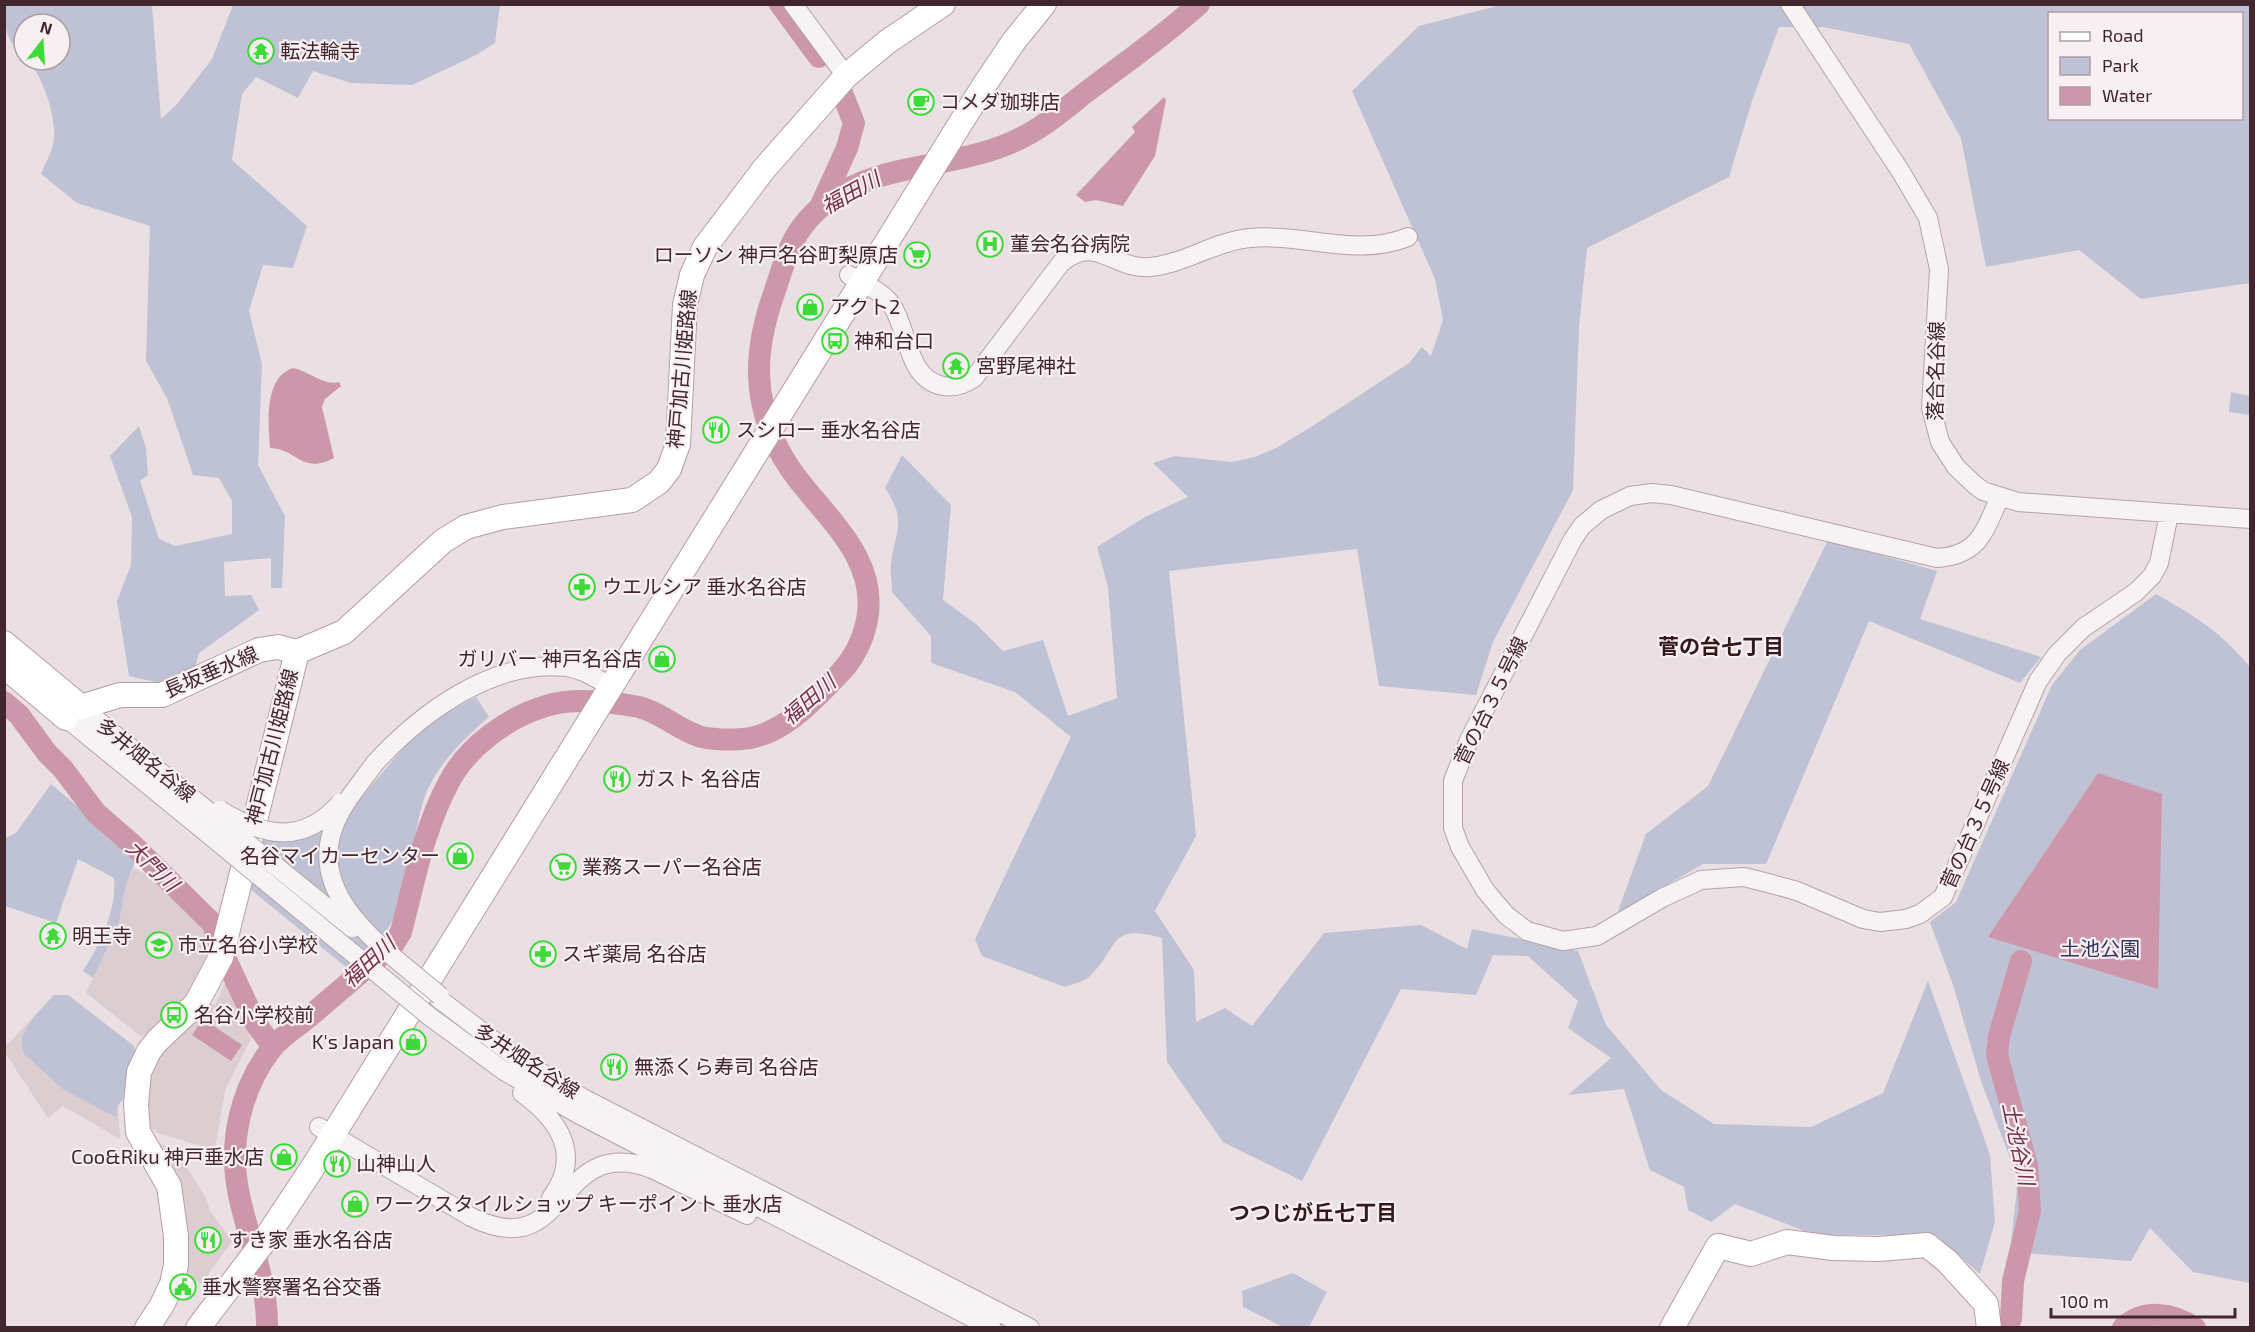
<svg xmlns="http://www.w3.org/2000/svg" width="2255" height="1332" viewBox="0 0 2255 1332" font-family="'Exo 2','Noto Sans JP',sans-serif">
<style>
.built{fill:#dccdd0}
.green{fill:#bfc2d4;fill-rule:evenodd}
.water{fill:#cd97ab}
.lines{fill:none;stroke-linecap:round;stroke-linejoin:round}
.river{stroke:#cd97ab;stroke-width:22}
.minor-casing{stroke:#b4a4a8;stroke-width:20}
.major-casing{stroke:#b69da4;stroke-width:26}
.minor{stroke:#f7f2f3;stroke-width:18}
.major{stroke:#fff;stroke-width:24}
.minor-bridge-casing{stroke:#b4a4a8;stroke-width:20;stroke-linecap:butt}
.minor-bridge{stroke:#f7f2f3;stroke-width:18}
.labels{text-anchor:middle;stroke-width:4.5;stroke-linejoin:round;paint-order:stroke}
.poi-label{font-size:20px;fill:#42262d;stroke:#f7eff1;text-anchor:start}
.street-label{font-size:20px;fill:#42262d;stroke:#f7eff1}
.park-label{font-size:20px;fill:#32365f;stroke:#f7eff1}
.water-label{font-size:21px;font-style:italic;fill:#7a2d46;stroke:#f7eff1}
.neighbourhood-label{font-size:21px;font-weight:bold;fill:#33191e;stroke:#f7eff1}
</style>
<rect width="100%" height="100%" fill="#eadfe2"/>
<path class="built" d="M133,868L172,887L213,932L205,959L184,1000L142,1037L86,993L119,923L126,885Z
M226,981L251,1039L225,1090L215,1150L158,1133L150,1127L146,1118L150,1064L210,1004L215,1005Z
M54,995H68L134,1046L135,1052L129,1065L123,1099L118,1106L120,1139L63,1106L48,1118L5,1053V1047Z
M155,1142L175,1149L206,1198L210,1211L232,1241L201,1284L182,1271Z"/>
<path class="green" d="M1505,4L2250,5V283L2141,299L2079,250L1986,267L1961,138L1909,44L1823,27H1779L1752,101L1729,177L1587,248L1579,327L1573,490L1493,642L1476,695L1379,686L1357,549L1169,571L1196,836L1155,911L1194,970L1196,1022L1225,1008L1252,1026L1324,933L1421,925L1467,949L1472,929L1578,951L1606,1025L1661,1090L1714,1124L1811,1127L1883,1093L1928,981L1990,1155L1995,1222L1980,1274L1936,1235H1815L1735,1204L1711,1222L1688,1210L1684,1187L1650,1170L1624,1089L1568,1095L1611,1058L1568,1028L1578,1001L1528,956L1493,955L1476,995L1401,989L1302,1181L1223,1142L1167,1062L1162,938C1108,923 1120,946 1091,975C1086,981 1073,984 1065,987L982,956L975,939L1071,737L1015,692L931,663V636L892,592C892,583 890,573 891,564C895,529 908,523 885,488L902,455L951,505L943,600L976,624L1003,651L1043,640L1068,716L1117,698L1108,587L1097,547L1145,517L1188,497L1153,463L1175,456L1232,462L1255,457L1278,447L1311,427L1409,363L1422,347L1431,356L1443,320L1435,279L1352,91L1419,26ZM2050,14H2242V118H2050Z
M5,5H152L161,119L178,103L212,59L233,5H500L495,43L476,55L412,85L351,83L313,71L298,98L256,77L242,94L232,160L307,226L293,268L263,265L249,311L262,364L258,465L285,516L282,588H271V558L224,562L225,596L251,595L259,610L199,653L195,668L160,683L129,676L117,601L131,565L132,517L110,456L139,426L146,448L148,475L140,481L159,539L175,546L232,534V501L219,478L193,475L167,398L146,361L150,226L77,203L41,174C45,164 53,150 54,139C56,116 43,76 27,60H60V24H24V57C5,38 5,30 5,5Z
M2231,392L2250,396V415L2229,412Z
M1828,540L1937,571L1920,619L2041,657L2020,683L1869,621L1766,864H1703L1617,914L1646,834L1708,786Z
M2156,594C2195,616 2221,632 2250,667V1283L2193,1272L2150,1228L2131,1261L2010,1252L2018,1179L1981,1081L1954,988L1930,922L1956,902L2052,685L2080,650Z
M476,697L489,717C461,741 433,768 422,805C414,836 411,869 402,900C393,927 371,951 352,972L244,884L256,832L349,812L410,740L443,715Z
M51,784L98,824L135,862L126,885L119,923L93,978L83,971C100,944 117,911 114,878L78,859L56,923L5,906V838L16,833Z
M54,995H68L134,1046L135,1052L129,1065L123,1099L118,1105L116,1117L64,1090L24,1054C14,1031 41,1011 54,995Z
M1293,1273L1327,1292L1309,1327H1283L1243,1307L1242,1291Z"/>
<path class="water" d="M1164,97L1166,100L1155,156L1123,206L1096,200L1085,202L1076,195L1135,132L1132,127Z
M293,368C309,371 323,386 339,382L341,386L325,399L322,407L334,458C301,475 298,449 270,448C268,423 264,377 293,368Z
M2098,773L2162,794L2158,989L1988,937Z
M203,1019L242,1045L231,1061L192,1035Z"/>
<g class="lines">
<path class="river" d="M780,4L819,57
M821,205L847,148L854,123L842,93
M4,702L19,715L47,753L63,769L96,813L133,845L213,924L221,949L256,1024L273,1047
M267,1328C268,1281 248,1239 239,1195C228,1144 240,1089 272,1048C282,1036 298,1026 310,1016C338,992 366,968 393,945L401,932C414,882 424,828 449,782C467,747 508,717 546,706C573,697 612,702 639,707C660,712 676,728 696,735C707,740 730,740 742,739C782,736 813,701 838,675C853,660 863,640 867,620C881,546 803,504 776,444C753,395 755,350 772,299C781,275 786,248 802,227C855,156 951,175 1023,137C1049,124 1070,104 1093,87C1129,60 1166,34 1199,4
M2005,1328L2011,1319L2013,1281L2030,1211L2027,1166L1997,1055L1999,1036L2021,961
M2123,1328C2144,1308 2173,1313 2195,1328"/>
<g class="minor-casing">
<path id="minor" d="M793,4L846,76
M1790,4L1901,172L1928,218L1939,269L1931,408L1940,442L1956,467L1975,485L1983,491L2018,502L2250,519
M849,275C863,283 881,291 891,304C909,329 906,379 943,386C954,388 965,384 974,378L1061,263C1097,233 1112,270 1150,267C1184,264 1216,241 1250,238C1304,233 1357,258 1408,237
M2000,497C1984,531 1980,555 1937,558L1671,495L1652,493L1630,496L1601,510L1582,526L1573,539L1469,740L1453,781V828L1460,847L1485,890L1506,915L1527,931L1563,941L1597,936L1662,898L1701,880L1744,877L1768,883L1797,891L1863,919L1880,922L1906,919L1920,914L1943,897L2038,681L2057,654L2083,628L2136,592L2152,576L2159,563L2169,514
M81,707L214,816
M66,718L202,829
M375,763C421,713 493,659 566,667C583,669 597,679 612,687
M439,999L517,1058L583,1098L1030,1328
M429,1016L504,1071L578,1114L992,1328
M522,1093C559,1120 583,1155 551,1198
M319,1127L471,1217C571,1267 554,1132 652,1169L747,1215"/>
</g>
<g class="major-casing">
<path id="major" d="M4,643L81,707L120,695H162L259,650L278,647L297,652
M297,652L344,632L443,541L466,527L503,517L632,500L659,482L669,469L678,444L685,305L692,275L705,247L764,169L846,76L887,42L943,4
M4,666L66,718
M147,1328L162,1305L172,1284L176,1265V1236L169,1186L138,1132L136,1104L139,1072L149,1051L158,1040L196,1004L221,957L297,652
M198,1328L262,1244L313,1167L983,87L1014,41L1044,4
M1672,1328L1718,1246L1751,1254L1787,1242L1833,1248L1879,1249L1927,1245L1947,1261L1986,1304L1989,1328"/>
</g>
<use href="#minor" class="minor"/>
<use href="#major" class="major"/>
<g class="minor-bridge-casing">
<path id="minor-bridge" d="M375,763C360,784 341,805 333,829C307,902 394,955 440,996
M220,810C264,837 303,845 340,803
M214,816L352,928
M202,829L429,1016"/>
</g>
<use href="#minor-bridge" class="minor-bridge"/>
</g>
<defs>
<g id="temple-ring" transform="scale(1.35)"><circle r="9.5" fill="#f7eff1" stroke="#3eda39" stroke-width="1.5"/><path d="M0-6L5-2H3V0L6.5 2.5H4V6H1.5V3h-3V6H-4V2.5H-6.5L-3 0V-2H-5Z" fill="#3eda39"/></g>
<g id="cafe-ring" transform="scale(1.35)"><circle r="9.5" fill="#f7eff1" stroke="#3eda39" stroke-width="1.5"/><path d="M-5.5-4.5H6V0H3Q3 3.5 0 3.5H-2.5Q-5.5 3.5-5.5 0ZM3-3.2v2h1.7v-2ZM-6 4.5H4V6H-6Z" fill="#3eda39"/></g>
<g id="hospital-ring" transform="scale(1.35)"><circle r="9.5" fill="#f7eff1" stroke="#3eda39" stroke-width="1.5"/><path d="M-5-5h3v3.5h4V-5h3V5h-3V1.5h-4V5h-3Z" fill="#3eda39"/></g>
<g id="supermarket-ring" transform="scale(1.35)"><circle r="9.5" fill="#f7eff1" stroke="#3eda39" stroke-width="1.5"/><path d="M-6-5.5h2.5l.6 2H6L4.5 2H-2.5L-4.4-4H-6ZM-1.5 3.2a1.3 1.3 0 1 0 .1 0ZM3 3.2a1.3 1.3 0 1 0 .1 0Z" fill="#3eda39"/></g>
<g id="shop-ring" transform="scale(1.35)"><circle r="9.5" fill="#f7eff1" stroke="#3eda39" stroke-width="1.5"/><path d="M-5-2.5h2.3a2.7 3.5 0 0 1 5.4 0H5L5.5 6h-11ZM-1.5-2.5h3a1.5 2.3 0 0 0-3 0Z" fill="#3eda39"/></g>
<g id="bus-ring" transform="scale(1.35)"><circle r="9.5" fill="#f7eff1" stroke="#3eda39" stroke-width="1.5"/><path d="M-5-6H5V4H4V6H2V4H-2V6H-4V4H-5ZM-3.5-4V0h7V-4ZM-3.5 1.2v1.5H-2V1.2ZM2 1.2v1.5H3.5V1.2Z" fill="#3eda39"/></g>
<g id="restaurant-ring" transform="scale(1.35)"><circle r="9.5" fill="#f7eff1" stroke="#3eda39" stroke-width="1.5"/><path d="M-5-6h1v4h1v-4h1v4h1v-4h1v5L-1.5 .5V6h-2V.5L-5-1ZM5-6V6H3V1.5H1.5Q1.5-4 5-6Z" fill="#3eda39"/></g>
<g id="pharmacy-ring" transform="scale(1.35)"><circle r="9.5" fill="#f7eff1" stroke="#3eda39" stroke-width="1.5"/><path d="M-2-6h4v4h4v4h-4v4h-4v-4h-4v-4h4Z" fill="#3eda39"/></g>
<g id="school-ring" transform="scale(1.35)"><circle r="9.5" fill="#f7eff1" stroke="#3eda39" stroke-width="1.5"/><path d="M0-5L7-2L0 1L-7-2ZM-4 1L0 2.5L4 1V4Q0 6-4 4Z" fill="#3eda39"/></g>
<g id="civic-ring" transform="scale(1.35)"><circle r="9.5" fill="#f7eff1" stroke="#3eda39" stroke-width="1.5"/><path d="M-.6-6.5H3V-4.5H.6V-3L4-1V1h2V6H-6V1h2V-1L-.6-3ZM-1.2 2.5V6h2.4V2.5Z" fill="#3eda39"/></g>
</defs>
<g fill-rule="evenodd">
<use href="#temple-ring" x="261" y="51"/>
<use href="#cafe-ring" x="921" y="102"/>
<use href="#hospital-ring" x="990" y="244"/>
<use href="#supermarket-ring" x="917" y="255"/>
<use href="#shop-ring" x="810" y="307"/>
<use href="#bus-ring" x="835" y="341"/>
<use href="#temple-ring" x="956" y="366"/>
<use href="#restaurant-ring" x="716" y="430"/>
<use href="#pharmacy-ring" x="582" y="587"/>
<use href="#shop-ring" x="662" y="659"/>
<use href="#restaurant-ring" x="617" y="779"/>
<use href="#shop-ring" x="460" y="856"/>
<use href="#supermarket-ring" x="563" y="867"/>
<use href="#temple-ring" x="53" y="936"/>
<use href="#school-ring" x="159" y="945"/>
<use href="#pharmacy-ring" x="543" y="954"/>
<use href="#bus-ring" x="174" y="1015"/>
<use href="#shop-ring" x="413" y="1042"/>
<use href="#restaurant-ring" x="614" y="1067"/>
<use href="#shop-ring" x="284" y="1157"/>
<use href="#restaurant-ring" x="337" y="1164"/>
<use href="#shop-ring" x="355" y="1204"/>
<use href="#restaurant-ring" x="208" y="1240"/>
<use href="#civic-ring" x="183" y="1287"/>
</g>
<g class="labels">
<g class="poi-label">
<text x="280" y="58">転法輪寺</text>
<text x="940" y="109">コメダ珈琲店</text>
<text x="1010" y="251">菫会名谷病院</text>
<text x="898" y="262" text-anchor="end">ローソン 神戸名谷町梨原店</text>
<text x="830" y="314">アクト2</text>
<text x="854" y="348">神和台口</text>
<text x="976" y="373">宮野尾神社</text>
<text x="736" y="437">スシロー 垂水名谷店</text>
<text x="602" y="594">ウエルシア 垂水名谷店</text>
<text x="642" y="666" text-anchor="end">ガリバー 神戸名谷店</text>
<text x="636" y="786">ガスト 名谷店</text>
<text x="440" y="863" text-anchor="end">名谷マイカーセンター</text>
<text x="582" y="874">業務スーパー名谷店</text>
<text x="72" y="943">明王寺</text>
<text x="178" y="952">市立名谷小学校</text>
<text x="562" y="961">スギ薬局 名谷店</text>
<text x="194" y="1022">名谷小学校前</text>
<text x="394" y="1049" text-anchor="end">K's Japan</text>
<text x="634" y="1074">無添くら寿司 名谷店</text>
<text x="264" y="1164" text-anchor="end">Coo&amp;Riku 神戸垂水店</text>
<text x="356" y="1171">山神山人</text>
<text x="374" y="1211">ワークスタイルショップ キーポイント 垂水店</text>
<text x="228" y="1247">すき家 垂水名谷店</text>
<text x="202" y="1294">垂水警察署名谷交番</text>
</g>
<g class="street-label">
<text transform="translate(682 369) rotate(-85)" y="7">神戸加古川姫路線</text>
<text transform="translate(1936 371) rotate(-89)" y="7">落合名谷線</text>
<text transform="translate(211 672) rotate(-23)" y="7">長坂垂水線</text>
<text transform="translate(1491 701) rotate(-64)" y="7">菅の台３５号線</text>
<text transform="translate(272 747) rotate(-76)" y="7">神戸加古川姫路線</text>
<text transform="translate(146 760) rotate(39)" y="7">多井畑名谷線</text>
<text transform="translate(1975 824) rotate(-66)" y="7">菅の台３５号線</text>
<text transform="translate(527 1061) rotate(33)" y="7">多井畑名谷線</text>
</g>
<g class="park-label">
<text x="2100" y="956">土池公園</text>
</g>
<g class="water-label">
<text transform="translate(851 193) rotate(-29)" y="7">福田川</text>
<text transform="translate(809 700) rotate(-41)" y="7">福田川</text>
<text transform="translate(152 866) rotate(44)" y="7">大門川</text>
<text transform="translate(369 962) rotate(-43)" y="7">福田川</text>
<text transform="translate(2018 1144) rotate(78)" y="7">土池谷川</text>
</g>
<g class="neighbourhood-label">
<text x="1721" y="654">菅の台七丁目</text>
<text x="1313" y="1220">つつじが丘七丁目</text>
</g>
</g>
<rect width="2255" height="1332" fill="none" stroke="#42262d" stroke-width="12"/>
<rect x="2048" y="12" width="195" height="108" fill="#f7eff1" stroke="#af9fa3" stroke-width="1.5"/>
<rect x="2060" y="32" width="30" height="9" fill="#ffffff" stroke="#af9fa3" stroke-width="1.5"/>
<text x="2102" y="42" font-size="18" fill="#42262d">Road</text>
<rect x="2060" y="57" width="30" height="18" fill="#bfc2d4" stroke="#af9fa3" stroke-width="1.5"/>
<text x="2102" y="72" font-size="18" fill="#42262d">Park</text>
<rect x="2060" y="87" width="30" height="18" fill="#cd97ab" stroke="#af9fa3" stroke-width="1.5"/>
<text x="2102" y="102" font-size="18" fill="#42262d">Water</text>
<g transform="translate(42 42) rotate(17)"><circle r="28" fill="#f7eff1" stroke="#af9fa3" stroke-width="1.5"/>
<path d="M0-4.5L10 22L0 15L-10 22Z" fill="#3eda39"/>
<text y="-9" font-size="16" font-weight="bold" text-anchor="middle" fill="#42262d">N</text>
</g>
<path d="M2051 1308v9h184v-9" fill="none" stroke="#42262d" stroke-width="3"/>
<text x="2060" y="1308" font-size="18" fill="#42262d" stroke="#f7eff1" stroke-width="4.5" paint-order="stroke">100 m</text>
</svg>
